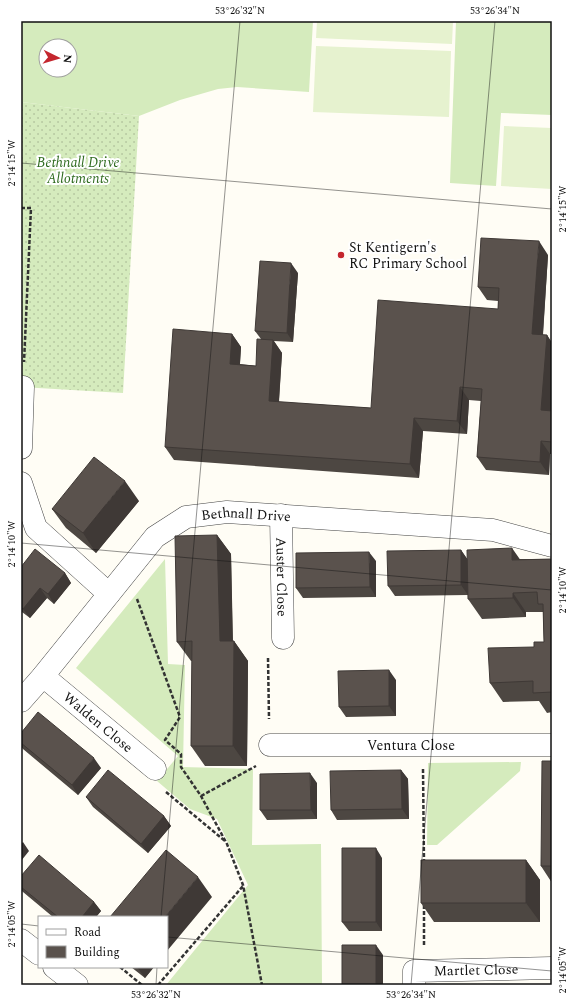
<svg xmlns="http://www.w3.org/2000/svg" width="573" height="1006" viewBox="0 0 573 1006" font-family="Spectral,serif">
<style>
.grass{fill:#d5ebbd;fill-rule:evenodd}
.garden{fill:url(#garden-dots)}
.pitch{fill:#e6f2cf}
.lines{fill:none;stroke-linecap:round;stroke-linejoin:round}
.minor-casing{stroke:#444;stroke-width:23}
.path{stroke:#333;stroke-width:2.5;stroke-dasharray:4 2;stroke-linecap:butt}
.minor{stroke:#fff;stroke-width:22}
.wall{fill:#4d4742}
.shaded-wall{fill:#3f3936}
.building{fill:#5a524d;stroke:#3f3936}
.ticks{fill:none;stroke:#111;stroke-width:1;stroke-opacity:0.45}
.poi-dot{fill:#c4262e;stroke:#fff;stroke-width:1.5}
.labels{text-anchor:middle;stroke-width:4;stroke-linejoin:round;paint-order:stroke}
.park-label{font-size:14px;font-style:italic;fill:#2f6b1f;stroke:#fff}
.poi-label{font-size:14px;fill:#111;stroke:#fff;text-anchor:start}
.street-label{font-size:14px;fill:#111;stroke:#fff}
.neatline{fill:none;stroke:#111;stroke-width:1.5}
.ticks-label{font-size:10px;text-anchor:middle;fill:#111}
</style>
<defs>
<pattern id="garden-dots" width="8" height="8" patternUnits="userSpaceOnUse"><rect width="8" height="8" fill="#d5ebbd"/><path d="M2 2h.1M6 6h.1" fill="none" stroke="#b6c8a1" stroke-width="1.8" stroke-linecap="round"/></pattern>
</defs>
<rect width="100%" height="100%" fill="#fffdf5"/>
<path class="grass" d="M21,21H313L309,92L237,87L218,89L180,100L139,116L21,102ZM46,46H70V70H46Z
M456,21H552V115L501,113L496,186L450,183Z
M165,559L168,664L185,665L183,767L253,769L252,845L321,844L322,985H166L248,885L217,819L190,809L157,781L178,756L76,668Z
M521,762L520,771L437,845H427L428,763Z"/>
<path class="garden" d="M21,102L139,116L123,393L21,387Z"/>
<path class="pitch" d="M317,21H453L452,44L316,38Z
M316,46L451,51L449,117L313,112Z
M504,126L552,128V189L501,186Z"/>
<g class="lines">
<g class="minor-casing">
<g id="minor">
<path d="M21,448L23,387"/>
<path d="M21,483L36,528L109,594"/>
<path id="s1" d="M281,515L283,638"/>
<path id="s2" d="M43,676L155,769"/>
<path id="s3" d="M21,701L43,676L155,537L186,517L227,512L493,530L552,546"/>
<path id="s4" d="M270,745H552"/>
<path d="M21,940L39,954"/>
<path d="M54,967L77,985"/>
<path id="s5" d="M414,985V971L552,968"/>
</g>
</g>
<path class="path" d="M21,208H31L24,362
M137,599L180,717L165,740L181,754V767L201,796L227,844L243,885L262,985
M268,658L269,719
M423,769L424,862
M166,792L225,841
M201,796L256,766
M424,905V946
M120,967L142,985
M158,985L243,886"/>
<use href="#minor" class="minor"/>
</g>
<path class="wall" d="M548,255L543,335H547L552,343V399L551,411H552V454H550L549,475L486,470L477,457L481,401L469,400L467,434L423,431L419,478L174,460L165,447L232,334L241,347L240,364L256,366L261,339L255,331L298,273L293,342L274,341L282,353L279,402L371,408L498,309V301L487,300L478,287Z
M139,501L96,553L66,528L52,509Z
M217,535L231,554L233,641H234L248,661L247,766H205L191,746L192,661H191L177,642Z
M461,550L467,559H552V712L547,713L539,701L503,702L490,683L534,647L544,642L543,612H526V617L482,619L468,599V595L395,596L388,586Z
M376,561V597L303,598L296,588Z
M21,567L65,573L71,583L54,604L47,598L30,618L22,612L21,614Z
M396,680V716L346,717L339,707Z
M21,733L101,768L78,795L23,749L21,746Z
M552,761V883L541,866Z
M401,770L408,779L409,819L337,820L331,810Z
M317,783V819L267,820L260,810Z
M86,797L164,816L171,826L148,853L93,807Z
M382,858V931H349L342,922Z
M526,860L540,880V922H434L421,903Z
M21,876L94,902L101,911L96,917H53L23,892L21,890Z
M131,967H154L145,978Z"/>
<path class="shaded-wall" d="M539,241L548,255L542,347L532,334Z
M291,263L298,273L293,342L287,333Z
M232,334L241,347L239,377L230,364Z
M547,335L552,343V399L550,424L541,410Z
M273,340L282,353L278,414L269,401Z
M460,387L469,400L467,434L457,421Z
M414,418L423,431L419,478L410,464Z
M541,441L550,454L549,475L540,462Z
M125,481L139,501L96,553L83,533Z
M217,535L231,554L233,660L220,641Z
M512,548L526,568L512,560Z
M461,550L468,560V595L461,585Z
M369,552L376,561V597L370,587Z
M65,573L71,583L54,604L48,594Z
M40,588L47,598L30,618L23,609Z
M513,593L526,612V617L513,598Z
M234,641L248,661L247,766L233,746Z
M389,670L396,680V716L389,706Z
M94,758L101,768L78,795L72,785Z
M401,770L408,779L409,819L402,809Z
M310,773L317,783V819L311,810Z
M164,816L171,826L148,853L141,844Z
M23,842L29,851L21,861V844Z
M376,848L382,858V931L376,922Z
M526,860L540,880V922L526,903Z
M198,877L212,897L167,951V917H165Z
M94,902L101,911L96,917H82Z
M376,945L383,955V985H376Z
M137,967H154L145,978Z"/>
<path class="building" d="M481,238L539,241L532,334L547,335L541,410L552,411V442L541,441L540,462L477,457L482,389L460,387L457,421L414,418L410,464L165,447L173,329L232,334L230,364L256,366L257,339L273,340L269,401L371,408L378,300L498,309L499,288L478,287Z
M260,261L291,263L287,333L255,331Z
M94,457L125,481L83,533L52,509Z
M217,535L220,641H234L233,746H191L192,641L177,642L175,536Z
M512,548V560L552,559V692L533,693V681L490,683L488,648L534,647V642H544L543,604H538L537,592L513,593V598L468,599L467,550Z
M35,549L65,573L48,594L40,588L23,609L21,607V567Z
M461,550V585L388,586L387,551Z
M369,552L370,587L296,588V553Z
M389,670V706L339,707L338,671Z
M38,712L94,758L72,785L21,743V733Z
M542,761H552V866H541Z
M108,770L164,816L141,844L86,797Z
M401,770L402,809L331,810L330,771Z
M310,773L311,810H260V774Z
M342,848H376V922H342Z
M166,850L198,877L165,917H110Z
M39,855L94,902L82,917H58L21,887V876Z
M421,860H526V903H421Z
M342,945H376V985H342Z"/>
<path class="ticks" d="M21,163L552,209M21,543L552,590M161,917L240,21M21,924L39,926M167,937L552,971M156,985L157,967M411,985L495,21"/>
<circle class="poi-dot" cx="341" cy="255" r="4"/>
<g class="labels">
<g class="park-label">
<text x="78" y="167">Bethnall Drive<tspan x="78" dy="16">Allotments</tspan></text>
</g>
<g class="poi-label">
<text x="349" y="252">St Kentigern's<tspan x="349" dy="16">RC Primary School</tspan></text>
</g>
<g class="street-label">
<text dy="5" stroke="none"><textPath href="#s3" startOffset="309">Bethnall Drive</textPath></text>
<text dy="5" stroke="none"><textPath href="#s1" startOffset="62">Auster Close</textPath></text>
<text dy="5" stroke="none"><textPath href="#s2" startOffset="72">Walden Close</textPath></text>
<text dy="5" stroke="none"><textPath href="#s4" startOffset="141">Ventura Close</textPath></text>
<text dy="5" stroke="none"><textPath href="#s5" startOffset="76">Martlet Close</textPath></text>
</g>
</g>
<rect width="573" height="1006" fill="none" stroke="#ffffff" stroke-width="44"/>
<rect x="38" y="916" width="130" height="52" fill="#ffffff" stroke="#a0a0a0"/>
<rect x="46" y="929" width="20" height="6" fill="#ffffff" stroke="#a0a0a0"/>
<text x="74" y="936" font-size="12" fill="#111111">Road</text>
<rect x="46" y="946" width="20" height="12" fill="#5a524d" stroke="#a0a0a0"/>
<text x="74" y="956" font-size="12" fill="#111111">Building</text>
<g transform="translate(58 58) rotate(95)"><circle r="19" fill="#ffffff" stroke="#a0a0a0"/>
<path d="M0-3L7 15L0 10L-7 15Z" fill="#c4262e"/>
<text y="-6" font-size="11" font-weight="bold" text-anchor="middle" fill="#111111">N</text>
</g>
<rect x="22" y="22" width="529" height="962" class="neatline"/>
<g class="ticks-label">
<text x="240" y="14">53°26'32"N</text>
<text x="495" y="14">53°26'34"N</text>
<text transform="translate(11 163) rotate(-90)" y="4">2°14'15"W</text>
<text transform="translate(562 209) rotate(-90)" y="4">2°14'15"W</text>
<text transform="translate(11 544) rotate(-90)" y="4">2°14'10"W</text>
<text transform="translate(562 590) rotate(-90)" y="4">2°14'10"W</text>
<text transform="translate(11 924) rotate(-90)" y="4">2°14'05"W</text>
<text transform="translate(562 970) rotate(-90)" y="4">2°14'05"W</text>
<text x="156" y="998">53°26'32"N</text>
<text x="411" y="998">53°26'34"N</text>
</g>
</svg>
